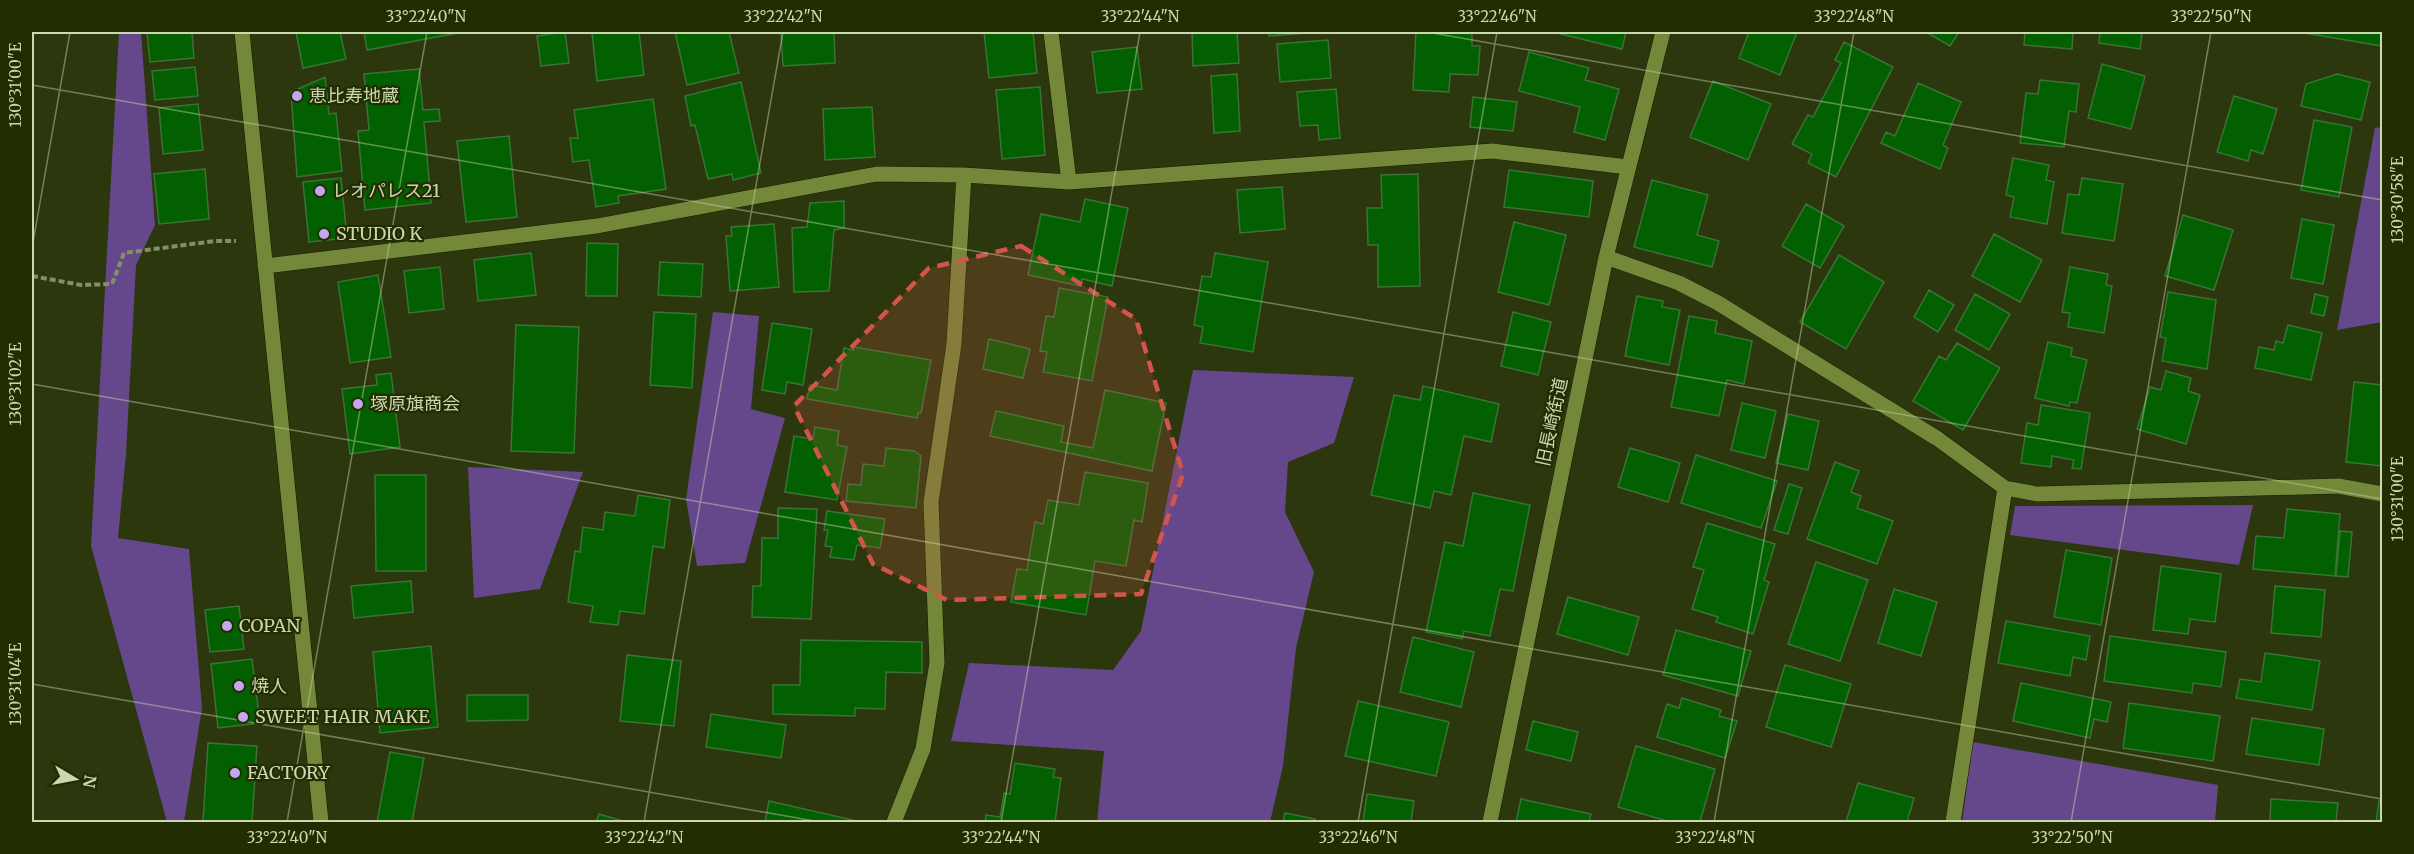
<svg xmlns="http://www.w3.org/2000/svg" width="2414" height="854" viewBox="0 0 2414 854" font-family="Merriweather,'Noto Sans JP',serif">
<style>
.green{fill:#65488c}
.building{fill:#036001;stroke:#3b7236;stroke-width:1.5}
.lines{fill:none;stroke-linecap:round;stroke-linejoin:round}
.minor-casing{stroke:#161d05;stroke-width:16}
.path{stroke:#838f67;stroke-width:4;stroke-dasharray:6 3;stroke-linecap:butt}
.minor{stroke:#738839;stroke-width:15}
.marked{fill:#d3544a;fill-opacity:0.2;stroke:#d3544a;stroke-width:4.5;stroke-dasharray:12 8;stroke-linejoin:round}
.ticks{fill:none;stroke:#cbd7b1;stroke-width:1.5;stroke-opacity:0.45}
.poi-dot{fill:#c4a7f1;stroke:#232d02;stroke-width:2}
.labels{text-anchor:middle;stroke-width:4.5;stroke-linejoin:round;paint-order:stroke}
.poi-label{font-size:18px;fill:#cbd7b1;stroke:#232d02;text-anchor:start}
.street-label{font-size:18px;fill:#cbd7b1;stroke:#232d02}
.neatline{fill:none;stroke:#cbd7b1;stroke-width:2}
.ticks-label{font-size:15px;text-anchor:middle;fill:#cbd7b1}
</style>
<rect width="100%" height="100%" fill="#2c370d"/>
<path class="green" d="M119,32H141L155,225L136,265L126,454L118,538L189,549L202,708L184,822H167L91,546Z
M2382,127V322L2337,330L2375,128Z
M713,312L759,316L751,409L785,418L745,563L697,566L686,499Z
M1193,370L1354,377L1334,443L1288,462L1285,512L1314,572L1296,648L1283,766L1270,822H1097L1104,751L951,741L969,663L1113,670L1141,631Z
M468,467L583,472L540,589L474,598Z
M2253,505L2239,565L2010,535L2015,506Z
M1973,742L2218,785L2215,822H1962Z"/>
<path class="building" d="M147,32H192L194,58L150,62Z
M296,32H340L346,59L303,68Z
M364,32H463L367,50Z
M565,32L569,63L541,66L537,36Z
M592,32H639L644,75L597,81Z
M675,32H729L739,73L687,85Z
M781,32H834L835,63L783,66Z
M984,32H1033L1037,73L989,78Z
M1192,32H1237L1239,63L1193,66Z
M1268,32H1319L1269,36Z
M1416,32H1472V46H1480L1478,75L1450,74L1449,92L1413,90Z
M1553,32H1626L1622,49Z
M1749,32H1797L1780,75L1739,58Z
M1926,32H1959L1950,46Z
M2025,32H2073L2072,49L2024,45Z
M2100,32H2142L2140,49L2099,43Z
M2298,32H2382V46Z
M1328,40L1331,78L1280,82L1277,44Z
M1844,42L1893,67L1836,177L1808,163L1812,154L1792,144L1808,115L1813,117L1841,63L1835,60Z
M1137,47L1142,89L1097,93L1092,52Z
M1529,52L1589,68L1585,80L1619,89L1605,140L1574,132L1580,107L1519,91Z
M2102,64L2145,76L2131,129L2088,118Z
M195,67L198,96L155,100L152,71Z
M419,69L423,110L439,109L440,121L424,122L431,203L365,210L358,131L369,130L364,74Z
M1237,74L1240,131L1214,133L1211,76Z
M2337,74L2370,82L2361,120L2301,106L2306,84Z
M325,77L329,114L336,113L342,171L297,177L291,92Z
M2040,80L2079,84L2076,112L2069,111L2064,147L2020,143L2026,93L2038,94Z
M1713,81L1771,104L1748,160L1690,137Z
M741,82L761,173L733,180L732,174L708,179L695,125L691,126L685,96Z
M1918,83L1961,102L1943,145L1948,148L1940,169L1881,143L1886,132L1895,136Z
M1040,87L1045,155L1002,159L996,90Z
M1336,89L1340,138L1319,140L1318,125L1300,126L1297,92Z
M2234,96L2277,109L2263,154L2251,150L2248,161L2217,152Z
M1473,97L1517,102L1513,131L1470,127Z
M653,99L666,189L618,196L619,203L596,207L589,160L573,162L570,138H578L574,110Z
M198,104L203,150L163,154L159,108Z
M872,107L875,157L825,160L823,109Z
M2314,120L2352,127L2339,197L2301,190Z
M509,136L517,217L466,222L457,141Z
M2013,158L2049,165L2046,180L2054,182L2047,224L2010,217L2014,197L2006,195Z
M205,169L209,219L159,224L154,174Z
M1509,170L1593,181L1589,217L1504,207Z
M1418,174L1420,286L1378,287V245H1368L1367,208H1382L1381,175Z
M341,178L347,238L309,242L303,182Z
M2082,178L2123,184L2114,241L2062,233L2068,194L2079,195Z
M1652,180L1708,195L1697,235L1719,241L1712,267L1634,247Z
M1282,187L1285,229L1240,233L1237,190Z
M1085,199L1128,208L1112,286L1082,279L1081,286L1028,275L1041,214L1080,222Z
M844,201V228L834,230L829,291L794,292L792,228L807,227L810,203Z
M1806,204L1844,226L1820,268L1782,246Z
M2183,215L2233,230L2214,290L2165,276Z
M2302,219L2334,225L2323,284L2291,278Z
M1514,222L1566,235L1549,305L1498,292Z
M774,224L779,287L730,291L726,236H732L731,227Z
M1994,234L2042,260L2020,302L1972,276Z
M587,243L618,244L617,296H586Z
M531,253L536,295L478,301L474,260Z
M1215,253L1268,262L1253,352L1200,343L1203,327L1194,325L1202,276L1211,277Z
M1839,255L1884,282L1846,349L1800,322Z
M660,262L703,264L701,297L658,295Z
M440,267L444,309L409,313L404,271Z
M2070,267L2108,274L2106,285L2112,286L2104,333L2068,327L2070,313L2062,312Z
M378,275L391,357L350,363L338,282Z
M1059,288L1108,297L1092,381L1043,372L1047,352L1040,351L1046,316L1054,317Z
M1929,290L1954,305L1938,332L1914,317Z
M2168,292L2216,300L2207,369L2162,361L2166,338L2160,337Z
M1975,294L2010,314L1989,350L1955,330Z
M2315,294L2328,297L2324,316L2311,313Z
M1637,296L1663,301L1662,307L1680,310L1669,365L1625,356Z
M654,312L696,314L692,388L650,385Z
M1513,312L1551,322L1538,375L1501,366Z
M1689,316L1717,321L1715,333L1752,341L1744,384L1727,380L1719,416L1671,407Z
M772,323L812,329L803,385L787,382L785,394L762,390Z
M516,325L579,327L574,453L511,451Z
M2288,325L2322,333L2311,380L2255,368L2259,347L2274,350L2276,341L2283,343Z
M989,339L1030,349L1023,378L983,369Z
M2048,342L2072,348L2071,356L2087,360L2077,403L2070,402L2069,406L2035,398Z
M1957,343L2000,368L1963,430L1913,401L1939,356L1946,360Z
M854,347L931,360L921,413H918L917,418L807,399L810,385L837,390L844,348L854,350Z
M2166,371L2191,378L2188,391L2200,395L2186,444L2137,429L2150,387L2161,390Z
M391,373L400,447L350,454L342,389L377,385L376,375Z
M2354,382L2382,385V466L2346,462Z
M1423,386L1499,404L1491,442L1464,436L1451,495L1434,491L1430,508L1371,495L1394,395L1420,400Z
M1105,390L1166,403L1152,471L990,436L996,411L1064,426L1061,442L1093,448Z
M1742,403L1776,411L1765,458L1731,450Z
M2041,405L2090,413L2081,469L2072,468L2074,460L2052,456L2051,467L2021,463L2027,423L2038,425Z
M1788,414L1819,421L1808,470L1776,463Z
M815,427L839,431L837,445L847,447L837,500L785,492L794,436L813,439Z
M886,448L914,451L921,456L916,508L846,501L848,484L861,485L863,464L884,466Z
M1630,448L1680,463L1668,502L1618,487Z
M1696,455L1777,481L1761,528L1681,503Z
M1835,462L1859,471L1851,492L1861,496L1857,508L1893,521L1877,564L1807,539Z
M1085,472L1148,483L1142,522L1134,520L1126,566L1095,561L1086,615L1011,602L1017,569L1027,570L1035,522L1043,524L1048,500L1079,505Z
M375,475H426V571H376Z
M1789,484L1802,488L1788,534L1774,530Z
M1473,493L1530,505L1513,591L1500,589L1490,636L1464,631L1462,639L1426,632L1445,542L1463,546Z
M638,495L670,500L664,548L653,546L644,614L620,611L618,625L590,622L593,606L568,602L575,551L580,552L583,527L603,530L605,512L635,516Z
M778,508L817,509L811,619L752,617L753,586H761L762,538H778Z
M2287,509L2340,514L2335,576L2253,569L2256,536L2284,538Z
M827,511L885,519L880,548L857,545L854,560L830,557L832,547L825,546L828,530H824Z
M1707,523L1775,544L1764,580L1769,582L1753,634L1716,622L1718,617L1692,609L1704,570L1693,567Z
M2340,531L2352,532L2348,577L2336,576Z
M2066,550L2112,558L2101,625L2054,617Z
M1816,562L1868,580L1840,661L1788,644Z
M2161,566L2221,574L2215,622L2190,619L2188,634L2153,630Z
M411,581L413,612L354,618L351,586Z
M2275,586L2325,590L2321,637L2271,633Z
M1894,589L1937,602L1921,656L1878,643Z
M1568,597L1639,617L1628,655L1557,634Z
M239,606L244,649L210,652L205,610Z
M2006,621L2090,636L2086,660L2073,657L2070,676L1998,663Z
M1676,630L1751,651L1738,696L1663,675Z
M2110,636L2226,652L2221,687L2193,683L2192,693L2104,681Z
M1413,637L1474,652L1461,707L1400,692Z
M801,640L922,642V673L886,672L885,709L855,708V716L773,714V685H800Z
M431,646L438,727L380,733L373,652Z
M2265,653L2320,661L2312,710L2236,698L2240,679L2261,682Z
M627,655L681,661L674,726L620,721Z
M252,659L260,723L218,728L211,664Z
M1785,665L1851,684L1831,747L1766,727Z
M2021,683L2111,702L2107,722L2094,719L2090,738L2013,721Z
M467,695H528V720L467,721Z
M1682,698L1721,710L1719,716L1737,721L1725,758L1657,737L1667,704L1679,708Z
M1358,701L1449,722L1436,776L1345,756Z
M2129,703L2220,716L2213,761L2123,748Z
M711,714L786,725L781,758L706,747Z
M2252,718L2324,729L2319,765L2246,754Z
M1533,721L1578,732L1571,761L1526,750Z
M208,743L257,746L252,822L203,821Z
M1636,746L1715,769L1700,822H1671L1618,807Z
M390,752L424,758L412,822H377Z
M1015,763L1055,769L1053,777L1061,778L1055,822H985L986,815L1000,817L1004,793L1010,794Z
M1858,783L1914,798L1907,822H1846Z
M1367,794L1414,801L1411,822H1363Z
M1521,799L1591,814L1589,822H1516Z
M2271,799L2338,803L2336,822H2270Z
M769,801L857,821V822H765Z
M2379,801L2382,802V822H2376Z
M1285,813L1315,819L1314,822H1283Z
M599,814L626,822H596Z"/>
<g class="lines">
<g class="minor-casing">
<path id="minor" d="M242,32L321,822
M1051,32L1069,182
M1606,257L1679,283L1718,303L1938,439L2005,488L2037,494L2338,486L2382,494
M265,266L597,226L877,174L964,175L1069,182L1492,151L1628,167
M894,822L923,749L937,663L931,502L954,344L964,175
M1490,822L1606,257L1663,32
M1953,822L2005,488"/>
</g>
<path class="path" d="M32,276L81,285L112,284L124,253L215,241H236"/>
<use href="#minor" class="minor"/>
</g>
<path class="marked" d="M1021,246L1136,319L1183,474L1141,594L947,600L873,564L794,406L929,268Z"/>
<path class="ticks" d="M1427,32L2382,200M32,85L2382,499M32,248L70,32M32,384L2382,799M32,684L820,822M287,822L427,32M644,822L783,32M1001,822L1140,32M1358,822L1497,32M1714,822L1854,32M2071,822L2211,32"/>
<g class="poi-dot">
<circle cx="297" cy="96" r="6"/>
<circle cx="320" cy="191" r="6"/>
<circle cx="324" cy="234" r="6"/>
<circle cx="358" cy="404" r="6"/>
<circle cx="227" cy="626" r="6"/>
<circle cx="239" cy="686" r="6"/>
<circle cx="243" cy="717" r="6"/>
<circle cx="235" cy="773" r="6"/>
</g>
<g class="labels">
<g class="poi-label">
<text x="309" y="102">恵比寿地蔵</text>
<text x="332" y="197">レオパレス21</text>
<text x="336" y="240">STUDIO K</text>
<text x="370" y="410">塚原旗商会</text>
<text x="239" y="632">COPAN</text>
<text x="251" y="692">焼人</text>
<text x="255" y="723">SWEET HAIR MAKE</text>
<text x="247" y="779">FACTORY</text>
</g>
<g class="street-label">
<text transform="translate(1552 422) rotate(-78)" y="6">旧長崎街道</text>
</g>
</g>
<rect width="2414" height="854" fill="none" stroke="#232d02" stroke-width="66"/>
<g transform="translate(75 779) rotate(100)" stroke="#232d02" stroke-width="4.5" paint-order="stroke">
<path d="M0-4.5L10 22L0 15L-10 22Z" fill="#cbd7b1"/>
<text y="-9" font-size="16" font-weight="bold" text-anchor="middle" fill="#cbd7b1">N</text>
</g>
<rect x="33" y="33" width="2348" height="788" class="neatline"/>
<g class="ticks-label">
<text x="426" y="22">33°22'40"N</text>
<text x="783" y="22">33°22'42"N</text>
<text x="1140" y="22">33°22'44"N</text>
<text x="1497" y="22">33°22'46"N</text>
<text x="1854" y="22">33°22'48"N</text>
<text x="2211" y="22">33°22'50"N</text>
<text transform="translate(16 85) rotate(-90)" y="5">130°31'00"E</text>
<text transform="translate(2398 200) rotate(-90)" y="5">130°30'58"E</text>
<text transform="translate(16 384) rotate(-90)" y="5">130°31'02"E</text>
<text transform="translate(2398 499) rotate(-90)" y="5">130°31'00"E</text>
<text transform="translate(16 684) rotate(-90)" y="5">130°31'04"E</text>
<text x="287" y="843">33°22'40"N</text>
<text x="644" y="843">33°22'42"N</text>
<text x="1001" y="843">33°22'44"N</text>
<text x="1358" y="843">33°22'46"N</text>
<text x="1715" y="843">33°22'48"N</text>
<text x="2072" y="843">33°22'50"N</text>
</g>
</svg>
